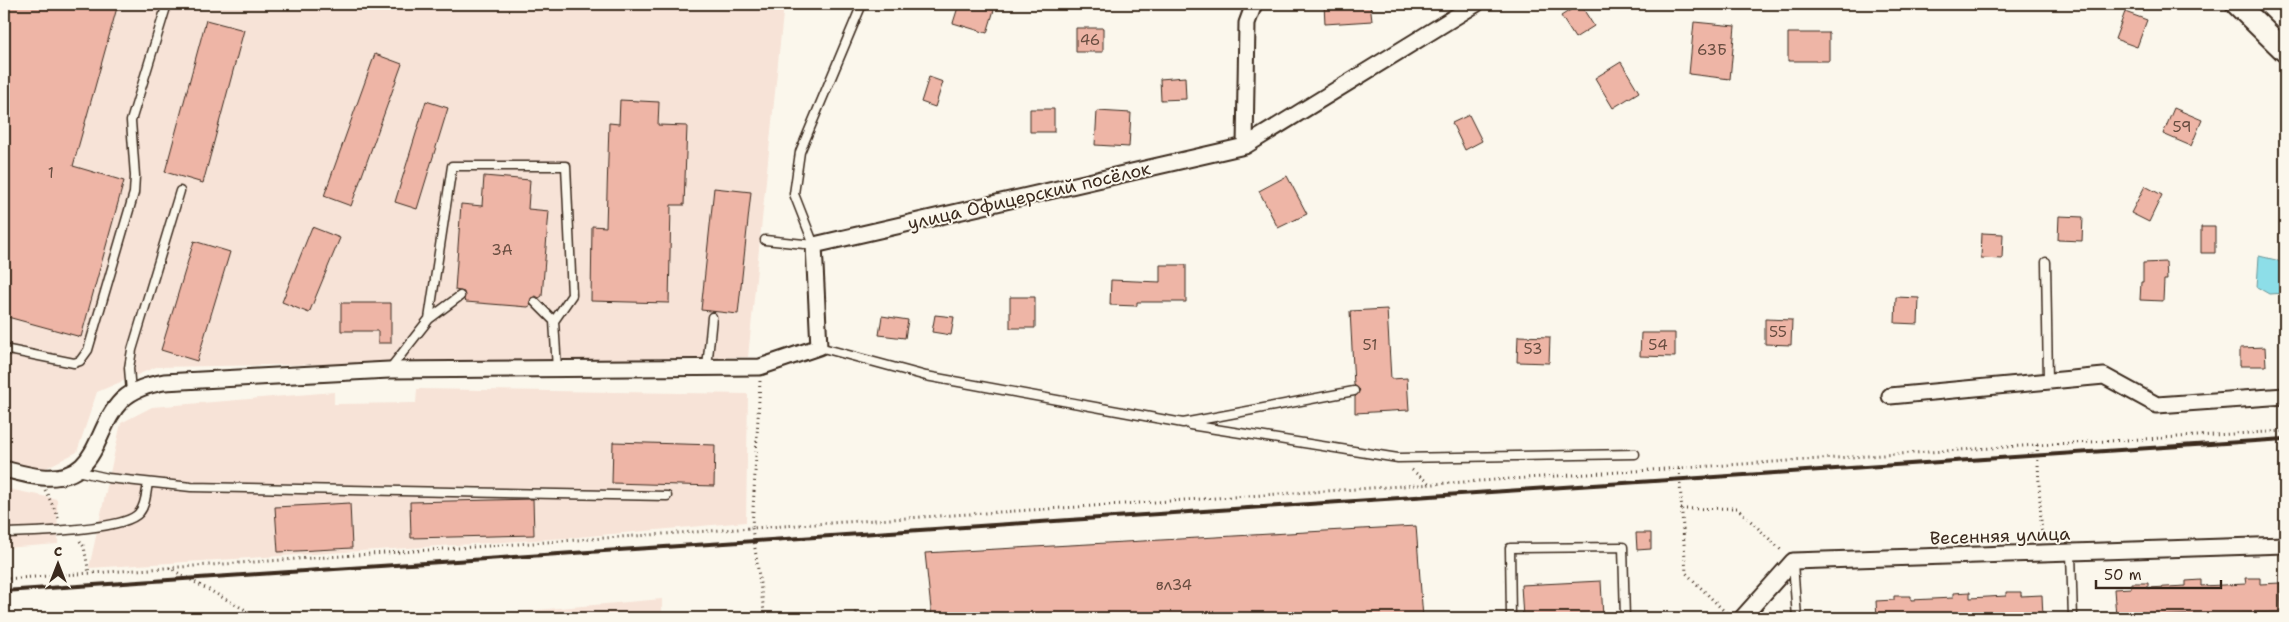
<svg xmlns="http://www.w3.org/2000/svg" width="2289" height="622" viewBox="0 0 2289 622" font-family="'Shantell Sans',sans-serif">
<style>
.built{fill:#f7e3d7}
.water{fill:#8ddee8;stroke:#6c9697}
.building{fill:#eeb5a6;stroke:#3b2a1e}
.lines{fill:none;stroke-linecap:round;stroke-linejoin:round}
.lane-casing{stroke:#3b2a1e;stroke-width:11}
.street-casing{stroke:#3b2a1e;stroke-width:19}
.secondary-casing{stroke:#3b2a1e;stroke-width:25}
.path{stroke:#3b2a1e;stroke-width:3;stroke-dasharray:1 4;stroke-linecap:butt}
.lane{stroke:#fbf7ec;stroke-width:8}
.street{stroke:#fbf7ec;stroke-width:15}
.secondary{stroke:#fbf7ec;stroke-width:21}
.rail{stroke:#3b2a1e;stroke-width:4}
.labels{text-anchor:middle;stroke-width:4;stroke-linejoin:round;paint-order:stroke}
.number-label{font-size:15px;fill:#684d40}
.street-label{font-size:18px;fill:#3b2a1e;stroke:#fbf7ec}
</style>
<rect width="100%" height="100%" fill="#fbf7ec"/>
<filter id="ink" filterUnits="userSpaceOnUse"><feTurbulence type="fractalNoise" baseFrequency=".02" numOctaves="2"/><feDisplacementMap in="SourceGraphic" scale="10" xChannelSelector="R" yChannelSelector="G"/><feConvolveMatrix kernelMatrix="1 2 1 2 8 2 1 2 1" color-interpolation-filters="sRGB"/></filter>
<g filter="url(#ink)">
<path class="built" d="M4,4H784L748,357L156,367L97,392L77,452L32,475L4,467Z
M417,389L748,394L746,522L567,538L89,568L121,423L152,407L334,392V404L416,403Z
M4,488L57,499L58,544L4,548Z
M662,599V618H474L503,613Z"/>
<path class="water" d="M2259,256L2276,260L2285,265V293L2269,294L2257,287Z"/>
<path class="building" d="M4,4H118L73,166L124,181L81,337L4,316Z
M959,4H975L994,10L987,33L953,23Z
M1324,4H1370L1372,21L1325,24Z
M1580,4L1594,26L1575,38L1561,16Z
M2125,12L2147,20L2137,47L2115,39Z
M206,20L244,30L203,183L165,172Z
M1694,22L1735,26L1730,79L1689,74Z
M1076,28H1103V52H1076Z
M1788,33H1829V61H1788Z
M375,54L402,64L351,206L324,196Z
M1621,62L1639,92L1613,108L1595,78Z
M929,77L943,82L935,107L921,102Z
M1185,77L1186,99L1161,100L1160,79Z
M620,100L659,102L658,125L687,126L684,205H671L669,303L591,301L592,226L606,227L609,123L619,124Z
M426,101L448,108L417,209L395,202Z
M2174,108L2202,120L2191,146L2163,134Z
M1030,109H1054V132H1030Z
M1097,111L1131,113L1129,147L1095,145Z
M1469,115L1482,141L1465,150L1452,123Z
M484,176L530,180L528,209L549,211L542,296L539,298L536,296L531,298V305L528,307L466,302L464,300V292L455,290L461,204L482,206Z
M1287,176L1307,214L1278,228L1259,191Z
M2145,186L2162,195L2149,222L2131,213Z
M714,188L751,192L738,314L701,310Z
M2059,216L2083,217L2082,241L2058,240Z
M312,227L340,238L309,313L282,302Z
M2201,227H2215V253H2201Z
M1982,233L2003,234L2002,259L1981,258Z
M194,241L230,252L197,361L161,350Z
M2166,262L2167,280H2164L2163,301L2140,300L2141,282H2143V263Z
M1160,265H1186V302H1137V306L1110,305L1111,280L1160,282Z
M1010,297H1035V328H1010Z
M1896,297L1919,298L1918,324L1895,323Z
M341,303H391V343H378V331H341Z
M1387,309L1391,379L1407,378L1409,410L1355,413V397L1360,390L1354,385L1350,311Z
M935,315L954,317L951,335L932,332Z
M882,316L908,320L905,338L879,335Z
M1765,319L1792,320L1791,345L1765,344Z
M1641,333H1675V357L1640,356Z
M1518,336L1550,337L1549,363L1517,362Z
M2265,347L2266,366H2240V348Z
M613,442L715,445L714,486L612,483Z
M533,499L534,535L411,538L410,502Z
M350,503L352,548L278,552L275,507Z
M1416,526L1423,618H932L925,553Z
M1636,533H1651V549L1637,550Z
M2245,578H2260V584L2280,583L2281,612L2116,617L2114,589L2131,588V583H2148V588L2186,586V581L2201,580V586L2246,584Z
M1601,581L1603,618H1523L1521,585Z
M1970,592V598L2006,596V592H2021V596L2042,595L2043,618H1877L1876,601L1894,600V596H1911V600L1953,598V593Z"/>
<g class="lines">
<g class="lane-casing">
<path id="lane" d="M765,240L814,245L794,194L800,152L862,4
M2046,262L2048,380
M535,302L554,321
M429,319L460,296
M819,347L926,376L1183,423L1354,391
M4,349L74,363L80,361L88,350L134,193L135,176L131,121L167,4
M707,368L712,317
M389,370L429,319L452,166H566L572,295L554,321L557,369
M131,392L129,368L132,350L180,191
M1190,425L1398,458L1635,454
M77,471L108,478L191,487L667,496
M4,533C30,532 124,531 139,513C146,505 146,493 148,483
M2071,553L2073,618
M1793,563L1797,618
M1511,618L1510,548L1623,547L1625,618"/>
</g>
<g class="street-casing">
<path id="street" d="M1245,146L1247,23L1254,4
M1890,396L2104,376L2157,405L2285,396
M4,469C16,472 29,476 42,477C100,482 93,429 122,400C134,389 148,385 164,382L389,370L760,367L819,347L814,245L1245,146L1476,4
M1742,618L1793,561L2285,545"/>
</g>
<g class="secondary-casing">
<path id="secondary" d="M2237,4L2285,51"/>
</g>
<path class="path" d="M760,381L752,528L2037,445L2285,431
M2037,445L2042,539
M1679,469L1686,573L1728,615
M1412,470L1431,485
M45,490L60,520
M1681,509L1737,508L1783,552
M80,541L84,547L89,573
M169,568L260,618
M4,579L752,528L765,618
M855,618L857,610"/>
<use href="#lane" class="lane"/>
<use href="#street" class="street"/>
<use href="#secondary" class="secondary"/>
<path class="rail" d="M4,591L2285,439"/>
</g>
</g>
<g class="labels">
<g class="number-label">
<text x="1090" y="45">46</text>
<text x="1712" y="55">63Б</text>
<text x="2182" y="132">59</text>
<text x="51" y="178">1</text>
<text x="502" y="255">3А</text>
<text x="1778" y="337">55</text>
<text x="1370" y="350">51</text>
<text x="1658" y="350">54</text>
<text x="1533" y="354">53</text>
<text x="1174" y="590">вл34</text>
</g>
<g class="street-label">
<text transform="translate(1029 196) rotate(-13)" y="6">улица Офицерский посёлок</text>
<text transform="translate(2000 536) rotate(-2)" y="6">Весенняя улица</text>
</g>
</g>
<rect width="2289" height="622" fill="none" stroke="#fbf7ec" stroke-width="20"/>
<rect x="10" y="10" width="2269" height="602" fill="none" stroke="#3b2a1e" stroke-width="2" filter="url(#ink)"/>
<g transform="translate(58 564)" stroke="#fbf7ec" stroke-width="4" paint-order="stroke">
<path d="M0-4L9 19L0 12L-9 19Z" fill="#3b2a1e"/>
<text y="-8" font-size="14" font-weight="bold" text-anchor="middle" fill="#3b2a1e">С</text>
</g>
<path d="M2096 580v8h125v-8" fill="none" stroke="#3b2a1e" stroke-width="2.5"/>
<text x="2104" y="580" font-size="15" fill="#3b2a1e" stroke="#fbf7ec" stroke-width="4" paint-order="stroke">50 m</text>
</svg>
